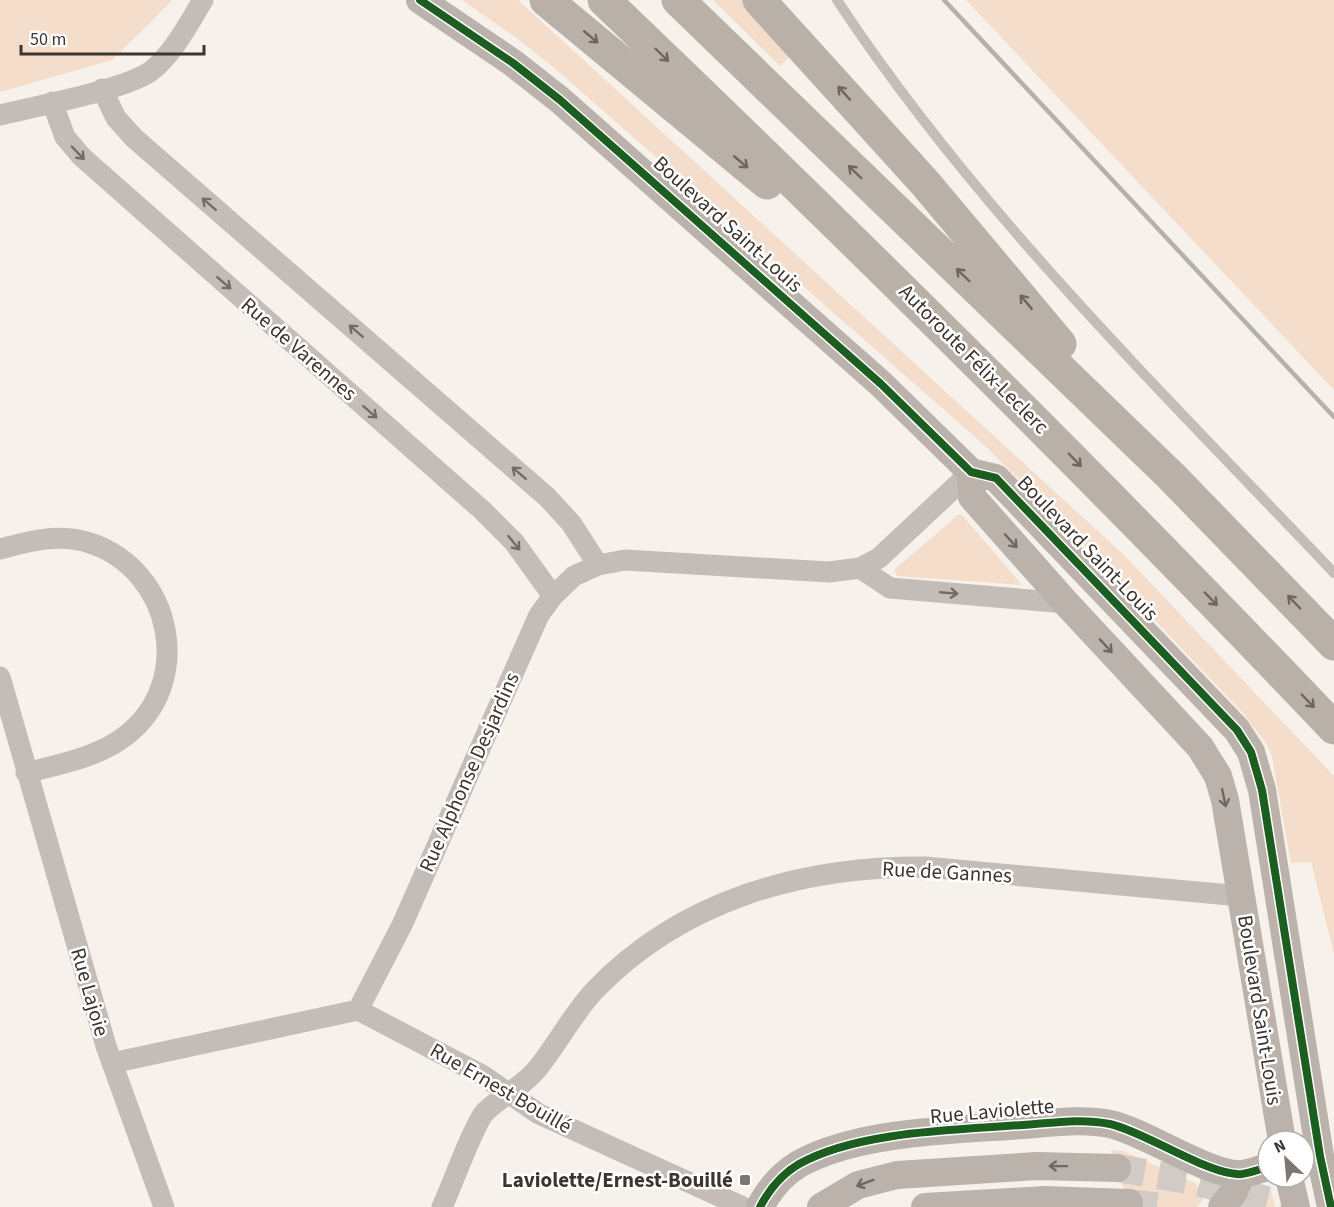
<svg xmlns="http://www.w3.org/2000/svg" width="1334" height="1207" viewBox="0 0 1334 1207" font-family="'Source Sans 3',sans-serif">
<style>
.green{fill:#f4ddcb}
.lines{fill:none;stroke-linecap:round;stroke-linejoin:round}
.secondary-tunnel{stroke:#d2cbc5;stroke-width:28;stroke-dasharray:28 14;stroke-linecap:butt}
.lane{stroke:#c4bcb6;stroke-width:10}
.street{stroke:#c4bcb6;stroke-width:21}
.secondary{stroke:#bbb2ab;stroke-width:28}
.highway{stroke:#b9b0a7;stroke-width:33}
.rail{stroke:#b6b0aa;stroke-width:4.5}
.cycleway-casing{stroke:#fff;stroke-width:11}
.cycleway{stroke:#1b5e20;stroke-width:8}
.oneway{stroke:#6f665f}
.oneway2{stroke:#736b65}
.oneway3{stroke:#6f6761}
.poi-dot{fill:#7e7771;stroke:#fff;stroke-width:2}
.labels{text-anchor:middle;stroke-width:5;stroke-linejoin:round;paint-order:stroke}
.street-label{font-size:21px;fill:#3d352f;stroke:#fff}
.poi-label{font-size:21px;font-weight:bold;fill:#3d352f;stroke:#fff;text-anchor:end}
</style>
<rect width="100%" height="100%" fill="#f7f1eb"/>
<path class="green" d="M0,0H173L112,60L0,92Z
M462,0H518L1124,555L1334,776V954L1311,862L1291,863L1272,757L1266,743L1242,712L1048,508L983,444L559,72L518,39Z
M713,0H743L793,54L780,66Z
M966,0H1334V390Z
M958,515H962L1022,585L897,576L894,570Z
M1111,1150L1123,1151L1195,1183L1203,1193V1200L1197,1207H1130Z
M1271,1190L1275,1207H1254Z"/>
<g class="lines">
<path class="secondary-tunnel" d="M1117,1168L1193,1181L1293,1207
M1129,1203L1161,1207"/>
<path class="lane" d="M837,0C976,211 1161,390 1334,573"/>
<path class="street" d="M102,89L116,118L134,138L547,497L571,523L598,565
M52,102L65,137L82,157L482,510L514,542L553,596
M0,115C35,106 125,90 151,71C173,54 189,23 203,0
M0,549C30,541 59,533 90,543C173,570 196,684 124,737C96,758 59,764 26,773
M860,568L890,588L1066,603
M0,677L106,1046L164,1207
M358,1010L482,1075L539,1114L743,1207
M112,1063L358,1010L402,925L539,615L553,596L574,576L598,565L625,560L829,572L860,568L879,558L971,472
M442,1207C451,1188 474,1124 485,1112C501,1096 524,1086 538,1068C558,1043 572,1015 594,991C681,900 802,866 925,867L1241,896"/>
<path class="secondary" d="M420,0L513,63L560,100L881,384L971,472L996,478L1237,730L1251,752L1262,790L1320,1156L1331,1207
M971,472L972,497L1066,603L1200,747L1218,776L1225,800L1282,1141
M1289,1177L1296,1207
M760,1207C769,1190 782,1174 799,1164C858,1131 956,1130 1023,1125C1051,1123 1082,1118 1110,1124C1146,1132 1211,1177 1242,1174C1250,1173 1260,1169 1268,1167
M821,1207L858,1185L897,1175L1037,1166L1117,1168
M925,1207L1045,1200L1129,1203
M1222,1207L1234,1192L1241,1174"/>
<path class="highway" d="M546,0L767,183
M604,0C853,238 1097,479 1334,728
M678,0L1171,476L1334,644
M759,0L925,183L1060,344"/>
<path class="rail" d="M944,0L1334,417"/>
<g class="cycleway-casing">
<path id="cycleway" d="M420,0L513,63L560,100L881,384L971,472L996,478L1237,730L1251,752L1262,790L1320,1156L1331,1207
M760,1207C769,1190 782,1174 799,1164C858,1131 956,1130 1023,1125C1051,1123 1082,1118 1110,1124C1146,1132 1211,1177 1242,1174C1250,1173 1260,1169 1268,1167"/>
</g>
<use href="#cycleway" class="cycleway"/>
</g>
<defs><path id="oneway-shaft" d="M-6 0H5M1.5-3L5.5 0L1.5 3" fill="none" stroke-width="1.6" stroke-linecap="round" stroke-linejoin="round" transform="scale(1.5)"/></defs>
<g class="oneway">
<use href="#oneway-shaft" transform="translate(591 37) rotate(40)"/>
<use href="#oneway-shaft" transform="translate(662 55) rotate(44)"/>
<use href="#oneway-shaft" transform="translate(844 93) rotate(-132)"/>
<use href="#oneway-shaft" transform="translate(741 162) rotate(40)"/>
<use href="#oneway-shaft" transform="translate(855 172) rotate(-136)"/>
<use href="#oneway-shaft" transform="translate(963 275) rotate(-136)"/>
<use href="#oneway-shaft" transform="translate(1026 302) rotate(-130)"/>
<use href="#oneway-shaft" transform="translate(1075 460) rotate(46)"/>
<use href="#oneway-shaft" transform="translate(1211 599) rotate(46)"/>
<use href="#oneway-shaft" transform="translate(1294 602) rotate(-134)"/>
<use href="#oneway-shaft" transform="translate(1308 701) rotate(46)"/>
</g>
<g class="oneway2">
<use href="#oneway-shaft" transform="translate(78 153) rotate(46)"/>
<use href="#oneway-shaft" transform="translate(209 204) rotate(-139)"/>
<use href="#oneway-shaft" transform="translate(224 283) rotate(41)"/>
<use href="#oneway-shaft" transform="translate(356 331) rotate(-139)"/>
<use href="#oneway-shaft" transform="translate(370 412) rotate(41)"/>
<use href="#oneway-shaft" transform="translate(519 473) rotate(-139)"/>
<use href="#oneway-shaft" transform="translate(514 543) rotate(51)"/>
<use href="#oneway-shaft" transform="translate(949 593) rotate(5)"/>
</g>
<g class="oneway3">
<use href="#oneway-shaft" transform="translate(1011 541) rotate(48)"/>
<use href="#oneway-shaft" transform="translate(1106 646) rotate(47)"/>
<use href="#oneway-shaft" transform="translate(1224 798) rotate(78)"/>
<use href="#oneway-shaft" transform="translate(1058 1166) rotate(-179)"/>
<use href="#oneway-shaft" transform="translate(865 1183) rotate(160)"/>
</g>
<rect class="poi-dot" x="739" y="1174" width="12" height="12" rx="3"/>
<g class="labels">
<g class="street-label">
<text transform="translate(728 224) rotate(42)" y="7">Boulevard Saint-Louis</text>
<text transform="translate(299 349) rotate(41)" y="7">Rue de Varennes</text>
<text transform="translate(974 359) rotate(45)" y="7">Autoroute Félix-Leclerc</text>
<text transform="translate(1088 548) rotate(46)" y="7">Boulevard Saint-Louis</text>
<text transform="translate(469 772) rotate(-66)" y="7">Rue Alphonse Desjardins</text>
<text transform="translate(947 872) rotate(3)" y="7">Rue de Gannes</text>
<text transform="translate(90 992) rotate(74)" y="7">Rue Lajoie</text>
<text transform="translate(1260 1010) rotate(81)" y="7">Boulevard Saint-Louis</text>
<text transform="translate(501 1088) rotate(30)" y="7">Rue Ernest Bouillé</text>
<text transform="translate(992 1111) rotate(-5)" y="7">Rue Laviolette</text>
</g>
<g class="poi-label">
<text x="733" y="1187">Laviolette/Ernest-Bouillé</text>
</g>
</g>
<g transform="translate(1286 1159) rotate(334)"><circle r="28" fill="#ffffff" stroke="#b1aeac" stroke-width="1.5"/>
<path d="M0-4.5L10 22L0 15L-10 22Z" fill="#7e7771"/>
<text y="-9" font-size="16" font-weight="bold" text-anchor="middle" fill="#3d352f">N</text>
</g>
<path d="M21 45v9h183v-9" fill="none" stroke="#3d352f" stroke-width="3"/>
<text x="30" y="45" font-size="18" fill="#3d352f" stroke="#ffffff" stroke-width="4.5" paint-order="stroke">50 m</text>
</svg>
